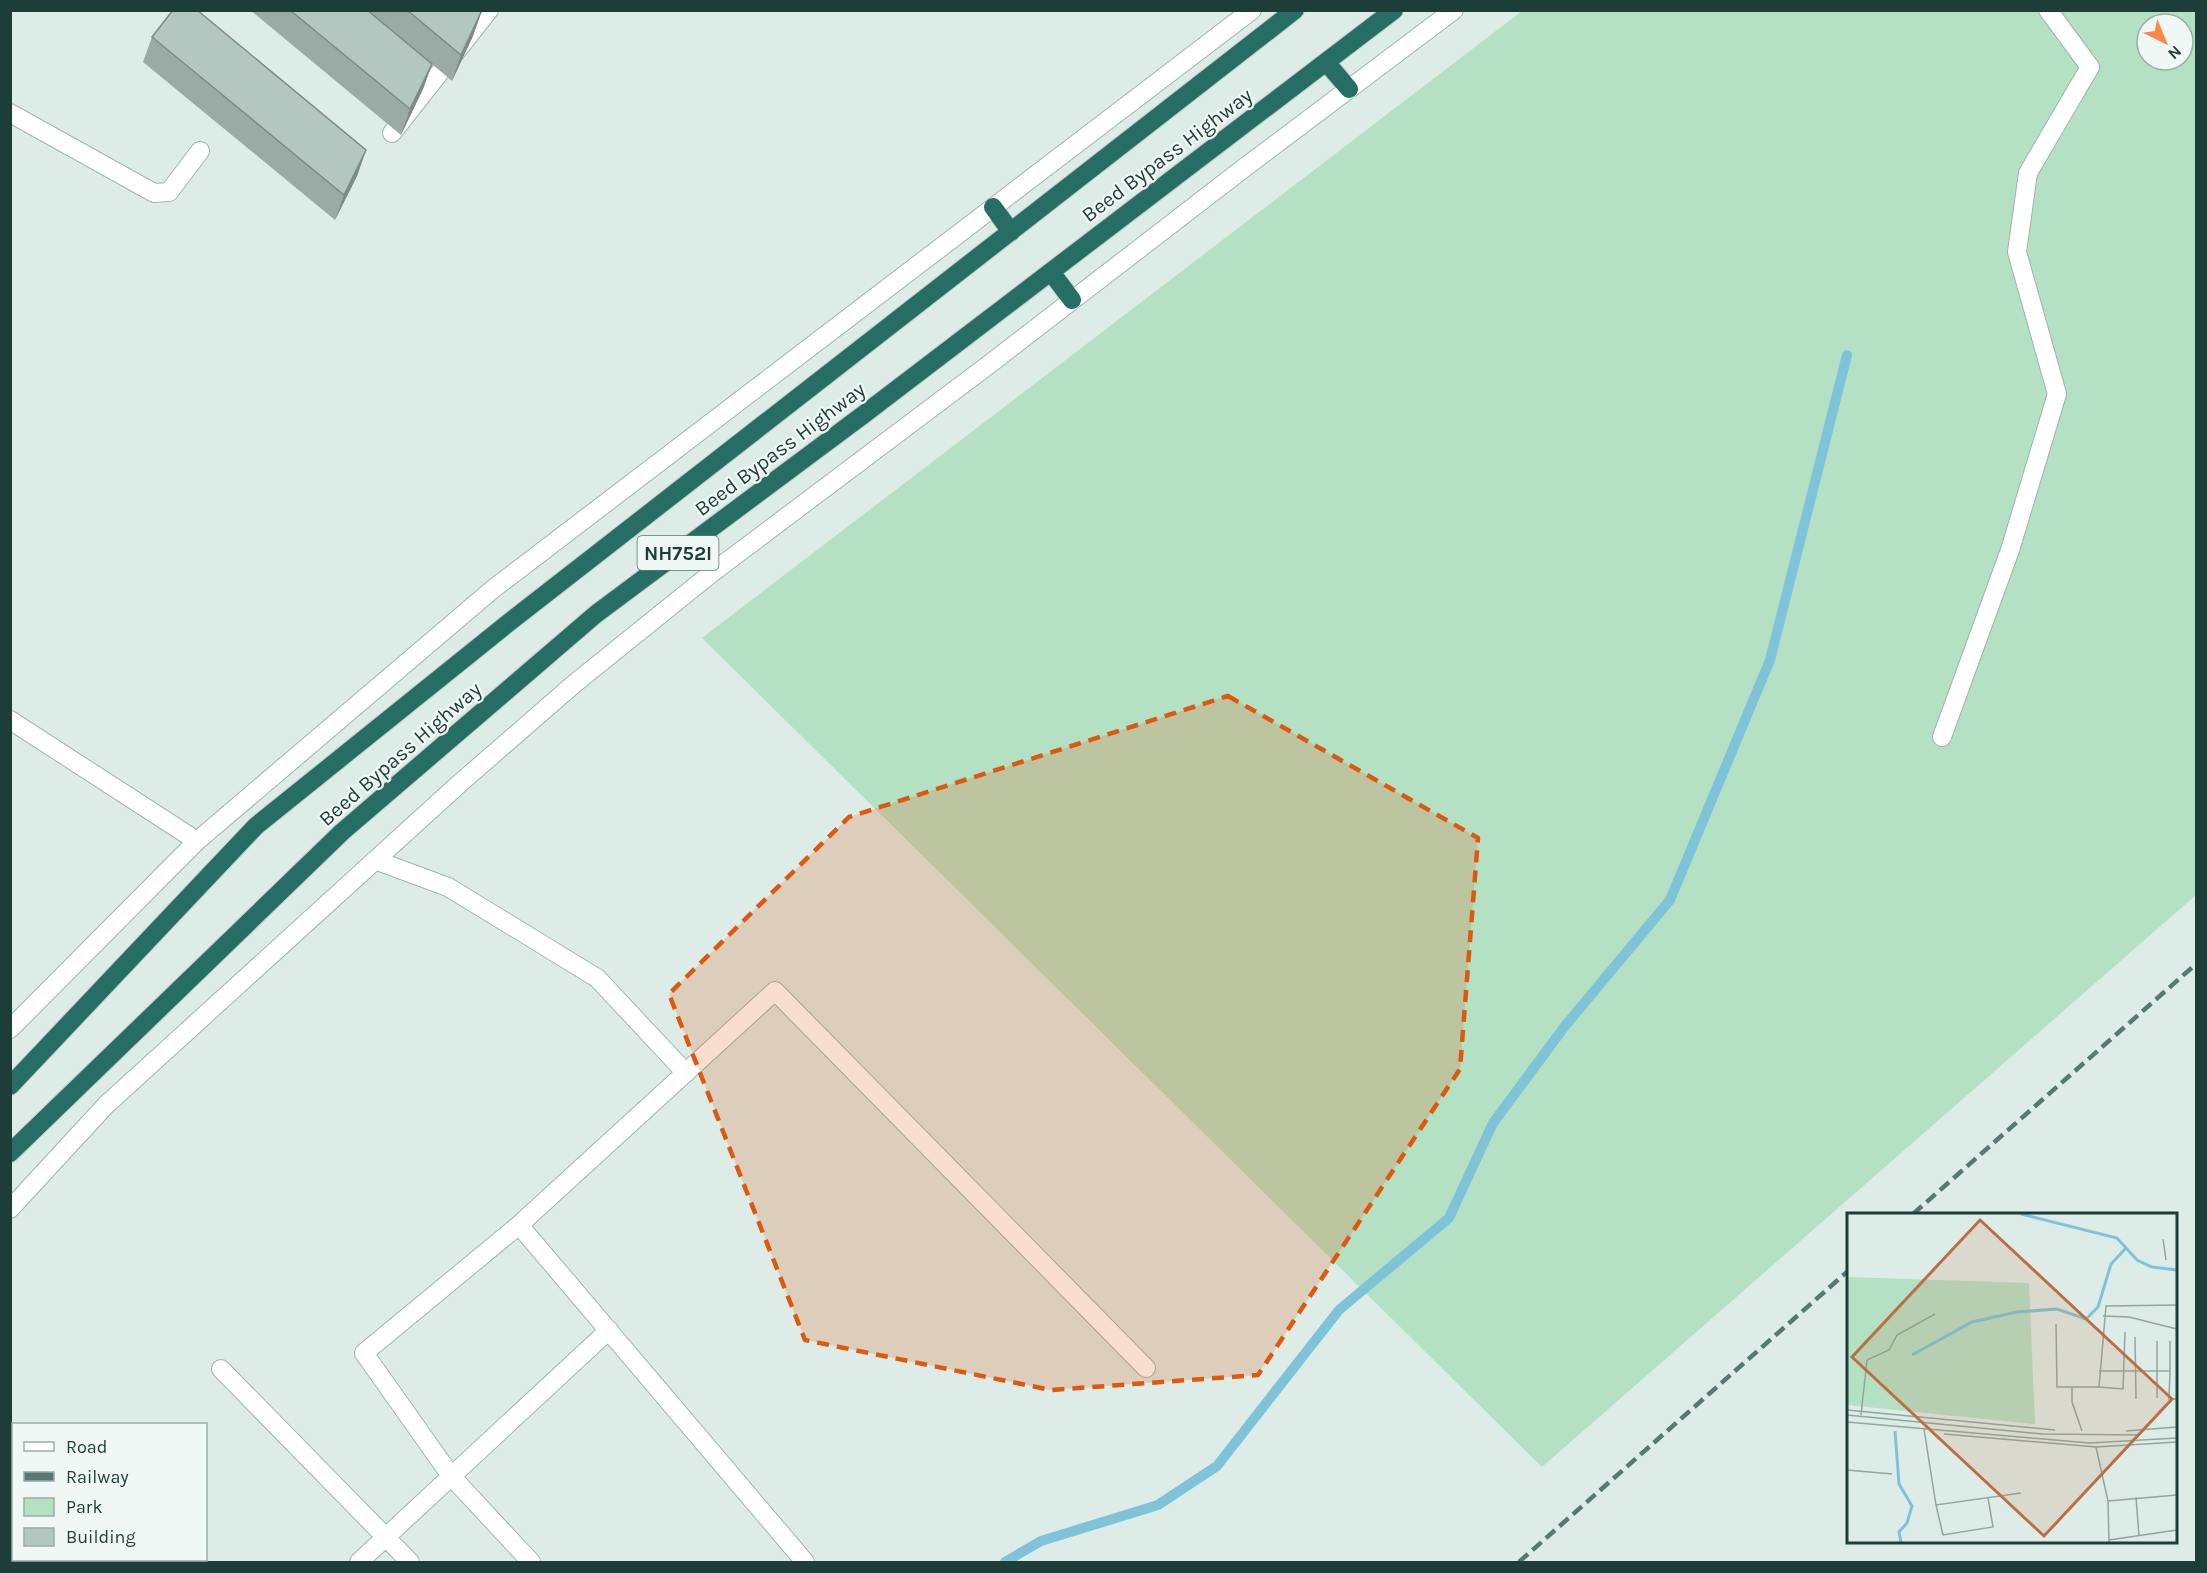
<svg xmlns="http://www.w3.org/2000/svg" width="2207" height="1573" viewBox="0 0 2207 1573" font-family="Karla,sans-serif">
<style>
.green{fill:#b4e0c3;fill-rule:evenodd}
.lines{fill:none;stroke-linecap:round;stroke-linejoin:round}
.stream{stroke:#7ec3d8;stroke-width:10}
.minor-casing{stroke:#a0b4af;stroke-width:20}
.highway-casing{stroke:#c0c9c7;stroke-width:20}
.minor{stroke:#fff;stroke-width:18}
.highway{stroke:#266d64;stroke-width:18}
.rail{stroke:#577973;stroke-width:4.5;stroke-dasharray:12 6;stroke-linecap:butt}
.wall{fill:#9aaba5}
.shaded-wall{fill:#7d8b86}
.building{fill:#b3c7c0;stroke:#7d8b86;stroke-width:1.5}
.marked{fill:#de580e;fill-opacity:0.2;stroke:#de580e;stroke-width:4.5;stroke-dasharray:12 8;stroke-linejoin:round}
.labels{text-anchor:middle;stroke-width:4.5;stroke-linejoin:round;paint-order:stroke}
.shield{fill:#eff8f4;stroke:#5c7570;stroke-width:1.5}
.shield-label{font-size:20px;font-weight:bold;fill:#1d3d38}
.street-label{font-size:21px;fill:#1d3d38;stroke:#eff8f4}
.inset-river{fill:none;stroke:#7ec3d8;stroke-width:3}
.inset-road{fill:none;stroke:#91a6a1;stroke-width:1.5}
.view{fill:#bb6f44;fill-opacity:0.15;stroke:#bb6f44;stroke-width:3}
.inset-edge{fill:none;stroke:#1d3d38;stroke-width:3}
</style>
<rect width="100%" height="100%" fill="#deece7"/>
<path class="green" d="M1522,11H2196V895L1542,1467L702,638ZM2147,24H2183V60H2147Z"/>
<g class="lines">
<path class="stream" d="M1005,1562L1041,1541L1158,1505L1217,1466L1339,1310L1449,1218L1493,1123L1565,1026L1670,900L1770,660L1847,355"/>
<g class="minor-casing">
<path id="minor" d="M10,113L154,193L169,192L200,151
M392,133L489,10
M10,720L197,841
M1942,737L2010,550L2057,394L2017,252L2028,173L2090,67L2048,10
M375,860L448,887L597,978L686,1073
M10,1029L197,841L493,589L1252,10
M10,1209L106,1105L459,784L574,684L713,572L991,363L1244,168L1454,10
M519,1225L364,1353L451,1476L531,1562
M221,1369L410,1562
M164,1560L167,1562
M12,1562L15,1560
M359,1562L609,1330
M805,1562L519,1225L775,991L1146,1368"/>
</g>
<g class="highway-casing">
<path id="highway" d="M1326,62L1349,89
M993,207L1011,232
M1051,272L1072,300
M10,1086L256,826L507,624L1295,10
M10,1153L342,832L596,614L863,415L1394,10"/>
</g>
<use href="#minor" class="minor"/>
<use href="#highway" class="highway"/>
<path class="rail" d="M1913,1214L2196,964
M1519,1562L1848,1271"/>
</g>
<path class="wall" d="M250,10H482L473,36L452,81L432,64L423,89L401,135Z
M152,37L366,150L357,176L335,220L143,62Z"/>
<path class="shaded-wall" d="M482,10L473,36L452,81L461,55Z
M432,64L423,89L401,135L410,109Z
M366,150L357,176L335,220L344,195Z"/>
<path class="building" d="M173,10H197L366,150L344,195L152,37Z
M290,10H367L432,64L410,109Z
M407,10H482L461,55Z"/>
<path class="marked" d="M1228,696L1478,838L1460,1069L1258,1375L1051,1390L805,1340L669,994L849,817Z"/>
<g class="labels">
<rect class="shield" x="637.5" y="536" width="81" height="34" rx="4.5"/>
<g class="shield-label">
<text x="678" y="560">NH752I</text>
</g>
<g class="street-label">
<text transform="translate(1167 155) rotate(-37)" y="7">Beed Bypass Highway</text>
<text transform="translate(780 449) rotate(-37)" y="7">Beed Bypass Highway</text>
<text transform="translate(400 754) rotate(-41)" y="7">Beed Bypass Highway</text>
</g>
</g>
<g transform="translate(1847 1213)">
<rect width="330" height="330" fill="#deece7"/>
<path d="M0,64L182,70L188,211L0,192Z" fill="#b4e0c3"/>
<path class="inset-river" d="M174,1L270,25L290,47L305,54L330,57M65,142L125,109L170,99L210,96L239,106L251,94L264,51L278,36M48,218L52,271L65,293L60,310L52,319L54,329"/>
<path class="inset-road" d="M316,26L319,47M256,103L282,104L330,116M209,111L210,174H252L259,93L330,92M288,124L289,186M323,128V158M252,158H323L322,186H330M225,174V189L235,218M252,174L276,176L278,119M310,185V128M0,197L208,217M0,202L195,221L293,222M14,202L20,147L42,137L50,122L88,101M0,209L242,230L330,225M77,216L89,292L174,280M279,218L330,214M97,221L249,234L330,229M249,234L261,288L262,329M0,257L45,261M289,284L292,323M261,288L330,282M89,292L96,322L146,314L141,285M262,327L330,317"/>
<path class="view" d="M133,7L325,186L197,323L5,144Z"/>
<rect width="330" height="330" class="inset-edge"/>
</g>
<rect width="2207" height="1573" fill="none" stroke="#1d3d38" stroke-width="24"/>
<rect x="12" y="1423" width="195" height="138" fill="#eff8f4" stroke="#9bada9" stroke-width="1.5"/>
<rect x="24" y="1442" width="30" height="9" fill="#ffffff" stroke="#9bada9" stroke-width="1.5"/>
<text x="66" y="1453" font-size="18" fill="#1d3d38">Road</text>
<rect x="24" y="1472" width="30" height="9" fill="#577973" stroke="#9bada9" stroke-width="1.5"/>
<text x="66" y="1483" font-size="18" fill="#1d3d38">Railway</text>
<rect x="24" y="1498" width="30" height="18" fill="#b4e0c3" stroke="#9bada9" stroke-width="1.5"/>
<text x="66" y="1513" font-size="18" fill="#1d3d38">Park</text>
<rect x="24" y="1528" width="30" height="18" fill="#b3c7c0" stroke="#9bada9" stroke-width="1.5"/>
<text x="66" y="1543" font-size="18" fill="#1d3d38">Building</text>
<g transform="translate(2165 42) rotate(137)"><circle r="28" fill="#eff8f4" stroke="#9bada9" stroke-width="1.5"/>
<path d="M0-4.5L10 22L0 15L-10 22Z" fill="#ff8549"/>
<text y="-9" font-size="16" font-weight="bold" text-anchor="middle" fill="#1d3d38">N</text>
</g>
</svg>
